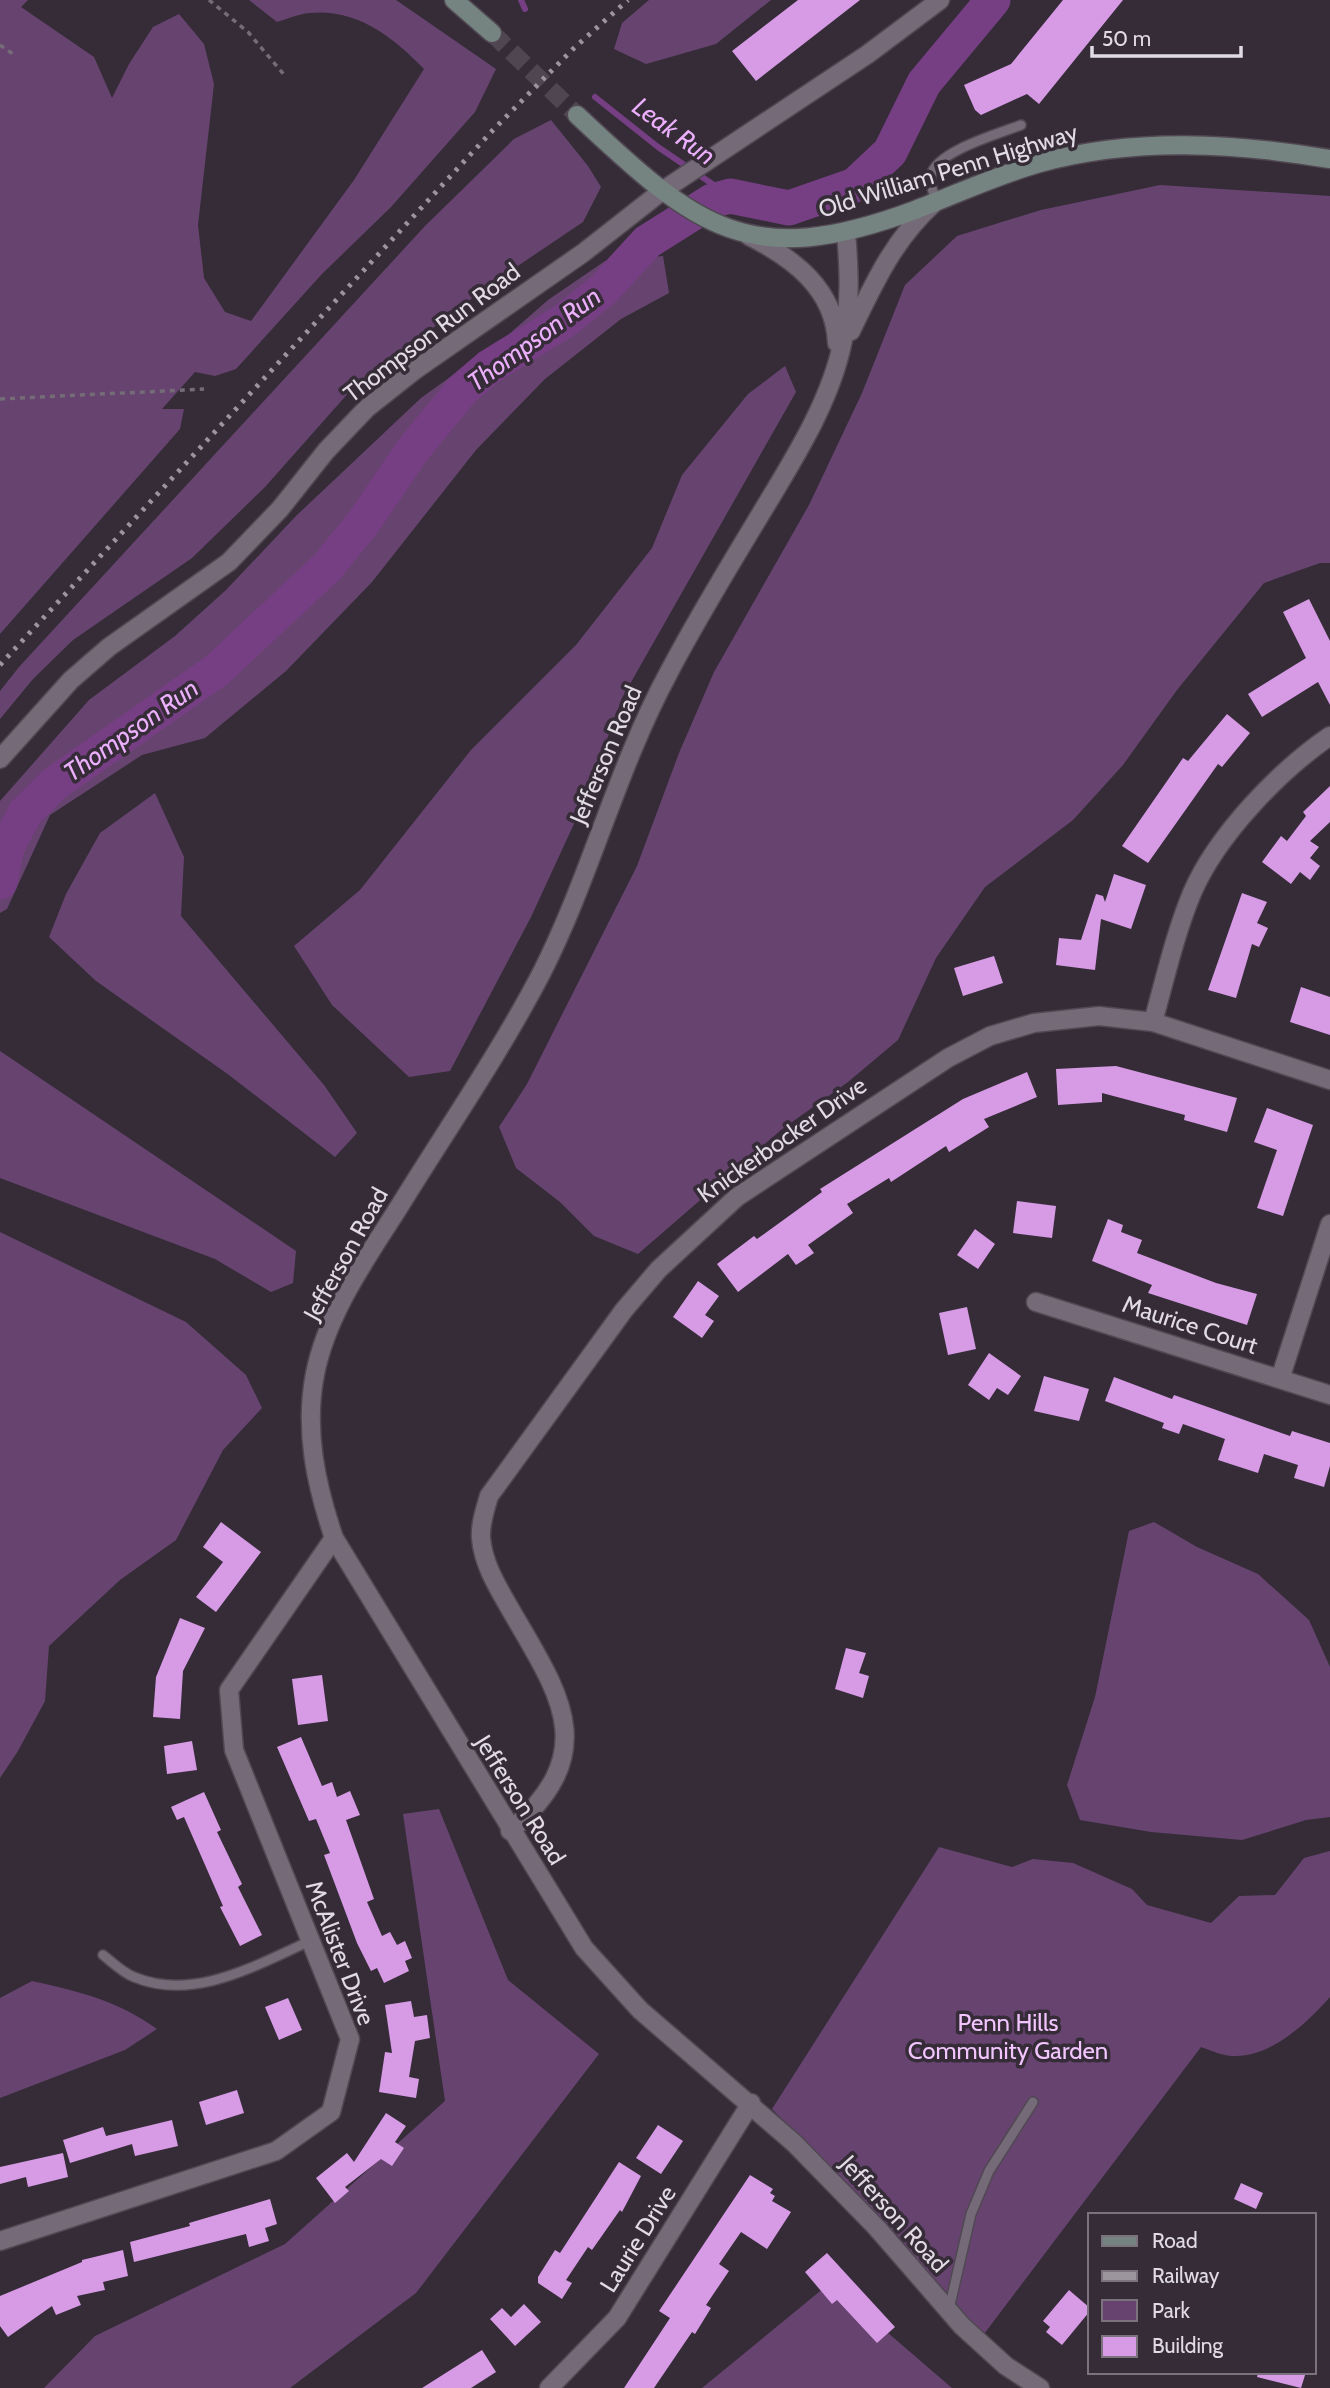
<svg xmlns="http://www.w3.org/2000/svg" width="1330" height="2388" viewBox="0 0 1330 2388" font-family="Cabin,sans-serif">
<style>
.green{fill:#67446f}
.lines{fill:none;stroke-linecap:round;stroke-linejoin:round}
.stream{stroke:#763f83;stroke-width:6}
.river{stroke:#763f83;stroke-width:35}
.building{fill:#d79be6}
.secondary-tunnel{stroke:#4f4652;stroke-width:18;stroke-dasharray:18 9;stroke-linecap:butt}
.service-casing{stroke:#504852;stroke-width:12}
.minor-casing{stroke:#504852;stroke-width:21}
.tertiary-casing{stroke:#504852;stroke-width:21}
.secondary-casing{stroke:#504852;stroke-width:21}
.path{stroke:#746c77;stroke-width:3.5;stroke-dasharray:5 5;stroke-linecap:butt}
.service{stroke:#756a78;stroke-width:9}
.minor{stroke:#756a78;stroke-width:18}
.tertiary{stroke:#756a78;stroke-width:18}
.secondary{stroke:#768481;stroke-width:18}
.rail{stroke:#9c959e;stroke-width:5;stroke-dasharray:3.5 7;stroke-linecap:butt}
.labels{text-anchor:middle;stroke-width:7;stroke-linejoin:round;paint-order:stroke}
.street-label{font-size:24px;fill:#e1dbe3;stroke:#352c38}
.park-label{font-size:24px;fill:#f2c5fe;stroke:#352c38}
.water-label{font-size:26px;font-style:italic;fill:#ebaffb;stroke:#352c38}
</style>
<rect width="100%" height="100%" fill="#352c38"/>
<path class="green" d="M0,0H28L21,7L94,57L112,98L129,64L153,27L179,14L204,44L214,84L198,225L204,278L225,312L251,321L354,180L424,69C393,37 357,8 309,13C299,14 287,19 277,22L249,0H396L496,69L475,112L391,207L322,274L236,369L215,376L195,372L162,409H184L180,429L0,634Z
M649,0H771L716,44L646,64L614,49L622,23Z
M551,120L588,166L601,187L583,222L491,284L351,390L265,487L192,558L73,640L33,679L0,719V691L19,667L425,226L514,139Z
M1160,185L1330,196V563H1320L1264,583L1177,690L1123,765L1073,820L985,887L936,958L898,1040L848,1082L781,1130L638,1254L594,1236L560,1202L516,1168L499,1127L527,1084L637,866L679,753L714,672L809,505L862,393L905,285L957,236L1041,210Z
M663,256L669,293L621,319L545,379L476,450L372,582L286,671L205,738L142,755L50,815L7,909L0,913V801L89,700L175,636L226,590L296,516L421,398L507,336L548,300L605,261Z
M785,366L796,392L622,698L585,800L531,917L450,1071L409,1077L332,1005L294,946L360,890L471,750L576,645L652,548L682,475L748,394Z
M155,793L184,857L181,916L324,1085L357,1133L335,1157L229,1075L96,981L49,937L66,894L100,833Z
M0,1051L296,1251L293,1283L271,1292L215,1259L0,1178Z
M0,1232L186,1322L246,1375L262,1408L223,1450L176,1540L120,1580L49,1646L45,1701L18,1751L0,1778Z
M1154,1522L1197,1547L1258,1574L1309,1620L1330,1667V1817L1306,1820L1242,1840L1151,1832L1080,1820L1067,1785L1095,1697L1129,1531Z
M439,1809L508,1980L599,2054L416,2293L290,2388H44L95,2336L285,2244L445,2101L403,1814Z
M939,1847L1012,1867L1033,1859L1073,1863L1132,1889L1147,1905L1211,1923L1239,1896L1275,1895L1304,1858L1330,1851V1997C1307,2023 1270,2058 1233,2056C1223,2056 1210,2050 1201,2047L978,2342L928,2286L903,2241L772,2109Z
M32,1981C81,1992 116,2000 157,2029L125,2050L0,2098V1998Z
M830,2283L952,2388H702Z"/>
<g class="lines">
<path class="stream" d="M521,0L525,9
M595,97L658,147L730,196"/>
<path class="river" d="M0,882L7,847L25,813L54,784L217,670L327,567L363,523L412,451L462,390L489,367L564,321L604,289L647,242L712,201L730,196L789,208L855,185L890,152L924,83L993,0"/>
</g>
<path class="building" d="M798,0H860L756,81L732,51Z
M1063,0H1123L1039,104L1027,94L981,115L975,110L964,85L1011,64Z
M1309,599L1330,641V705L1318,682L1262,717L1248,694L1306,658L1283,612Z
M1227,714L1250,733L1222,767L1218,764L1148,863L1122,846L1183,758L1188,761Z
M1330,786V822L1310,841L1319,847L1310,858L1320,866L1310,880L1300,872L1291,884L1262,862L1281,836L1287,841L1306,816L1303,812Z
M1114,874L1146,885L1131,929L1101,919L1095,970L1056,965L1059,938L1081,940L1096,894L1103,896L1105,902Z
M1242,893L1267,902L1257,923L1268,928L1259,947L1252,944L1236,998L1208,990Z
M994,956L1003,983L963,996L954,968Z
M1301,987L1330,997V1035L1290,1022Z
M1116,1066L1237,1098L1227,1132L1184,1120L1185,1115L1102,1093V1102L1058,1105L1056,1069Z
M1027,1072L1037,1097L984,1119L989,1127L949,1152L946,1146L891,1182L889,1178L847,1204L853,1213L808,1245L814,1253L796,1265L788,1254L738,1292L717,1264L754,1236L757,1239L822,1192L820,1189L963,1099Z
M1267,1108L1313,1125L1283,1216L1257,1208L1277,1150L1254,1142Z
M1017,1201L1056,1206L1052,1238L1013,1233Z
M1108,1219L1123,1225L1121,1232L1142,1240L1137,1253L1216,1283L1257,1294L1247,1325L1148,1293L1152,1285L1092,1261Z
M975,1229L995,1244L978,1269L957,1255Z
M698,1281L719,1296L705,1315L714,1321L702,1338L673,1317Z
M967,1307L976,1349L948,1355L939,1313Z
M989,1353L1021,1376L1008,1395L997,1388L989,1400L968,1385Z
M1044,1376L1089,1389L1079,1421L1034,1411Z
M1114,1377L1172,1399L1174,1395L1290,1436L1292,1431L1330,1443V1466L1324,1487L1294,1478L1298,1465L1264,1454L1258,1473L1218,1460L1225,1439L1183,1424L1179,1434L1162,1428L1164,1423L1105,1401Z
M221,1522L261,1552L216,1612L196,1597L223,1562L203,1547Z
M180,1618L205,1628L183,1671L180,1719L153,1717L156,1677Z
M846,1648L866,1653L859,1673L869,1676L863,1698L835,1689Z
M322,1675L328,1721L298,1725L292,1679Z
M301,1737L322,1786L332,1782L337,1797L350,1791L360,1815L346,1820L374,1899L367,1902L382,1936L390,1932L397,1945L405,1941L412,1958L405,1961L409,1971L384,1983L377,1968L371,1971L357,1943L324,1855L330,1853L316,1819L309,1821L277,1747Z
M192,1741L197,1770L167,1774L164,1746Z
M204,1792L221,1830L217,1832L242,1884L238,1887L262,1935L240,1946L220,1907L223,1906L184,1817L177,1820L171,1807Z
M288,1998L302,2030L279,2040L265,2007Z
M411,2001L414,2017L427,2015L430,2038L415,2041L409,2077L419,2079L416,2098L379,2092L385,2052L392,2053L385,2005Z
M237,2090L244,2113L206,2125L199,2102Z
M386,2113L406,2126L395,2142L404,2148L392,2166L381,2159L345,2187L349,2191L335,2203L316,2178L347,2153L354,2162Z
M172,2120L178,2146L135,2156L132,2144L70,2163L63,2140L103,2127L106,2136Z
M658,2125L683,2141L661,2174L636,2158Z
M63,2153L68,2177L28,2187L26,2177L0,2184V2167Z
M619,2162L641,2176L622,2212L620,2210L592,2250L588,2247L566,2280L572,2283L562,2299L538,2283V2277L555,2250L560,2253Z
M750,2175L773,2189L770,2193L775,2196L772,2201L791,2212L767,2249L741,2232L719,2264L729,2271L706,2305L711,2308L695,2334L692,2332L654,2388H624L670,2318L659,2311Z
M1241,2183L1263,2193L1256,2209L1234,2199Z
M270,2199L277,2224L265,2228L269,2241L249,2247L246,2234L134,2262L130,2242L190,2226L189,2223Z
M123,2250L128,2276L103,2282L105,2290L77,2296L81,2305L56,2315L52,2306L8,2337L0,2326V2296L82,2262V2260Z
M827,2253L895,2327L877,2343L837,2300L832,2304L805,2272Z
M1069,2290L1090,2308V2311L1062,2345L1046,2332L1050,2327L1043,2321Z
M524,2304L541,2322L515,2346L490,2319L502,2308L511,2317Z
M482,2350L496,2372L471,2388H422Z
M1258,2372H1306L1301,2388L1257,2377Z"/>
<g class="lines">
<path class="secondary-tunnel" d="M492,33L577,115"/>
<g class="service-casing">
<path id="service" d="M936,201C934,193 929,184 931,175C937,151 998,134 1021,125
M103,1955C112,1962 123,1973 134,1977C194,2002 256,1965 310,1941
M949,2309L971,2214L989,2171L1033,2102"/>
</g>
<g class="minor-casing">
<path id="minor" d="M662,191L868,54L940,0
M1153,1022C1165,979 1175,934 1192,893C1217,835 1279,771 1330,736
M1036,1302L1330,1395
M1280,1379L1330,1224
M510,1831C603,1751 560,1695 509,1607C497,1586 483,1563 481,1538C480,1524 485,1510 489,1496L624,1310L659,1269L737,1197L948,1058L990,1036L1034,1023L1099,1016L1153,1022L1330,1080
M0,2241L276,2151L331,2112L350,2039L234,1750L229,1690L334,1538
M549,2388L617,2318L751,2103"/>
</g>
<g class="tertiary-casing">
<path id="tertiary" d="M846,232C849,268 851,304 843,340C832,396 800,449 771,497C736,555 700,613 669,672C617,768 591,875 542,972C500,1053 447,1129 399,1207C366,1259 327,1313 315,1374C304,1430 316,1485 334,1538L584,1948L640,2010L794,2143L877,2228L962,2326L1006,2366L1040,2388
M749,236C793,258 835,289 837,343
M851,331C874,283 894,239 934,203
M0,759L71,680L109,647L229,562L280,509L326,451L367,408L415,370L583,253L662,191"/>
</g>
<g class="secondary-casing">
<path id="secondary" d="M454,0L492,33
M577,115C697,228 749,272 915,210C957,194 997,175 1040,163C1135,137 1234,143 1330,159"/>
</g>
<path class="path" d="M209,0L248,32L286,77
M0,45L13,54
M0,399L204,389"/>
<use href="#service" class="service"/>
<use href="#minor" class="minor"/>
<use href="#tertiary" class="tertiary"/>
<use href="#secondary" class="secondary"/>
<path class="rail" d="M0,665L493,130L573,49L628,0"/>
</g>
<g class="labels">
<g class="street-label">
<text transform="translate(948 171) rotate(-17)" y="8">Old William Penn Highway</text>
<text transform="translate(432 333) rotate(-37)" y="8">Thompson Run Road</text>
<text transform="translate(606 755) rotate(-67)" y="8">Jefferson Road</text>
<text transform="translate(782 1140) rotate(-35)" y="8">Knickerbocker Drive</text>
<text transform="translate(346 1254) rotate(-61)" y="8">Jefferson Road</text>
<text transform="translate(1190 1325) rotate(18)" y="8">Maurice Court</text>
<text transform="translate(520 1800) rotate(58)" y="8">Jefferson Road</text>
<text transform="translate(340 1953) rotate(69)" y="8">McAlister Drive</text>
<text transform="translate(894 2214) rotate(48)" y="8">Jefferson Road</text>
<text transform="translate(638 2239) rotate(-58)" y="8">Laurie Drive</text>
</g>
<g class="park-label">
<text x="1008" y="2031">Penn Hills<tspan x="1008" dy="28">Community Garden</tspan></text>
</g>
<g class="water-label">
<text transform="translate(674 131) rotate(36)" y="9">Leak Run</text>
<text transform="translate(534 339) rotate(-36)" y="9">Thompson Run</text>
<text transform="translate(131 730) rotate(-35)" y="9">Thompson Run</text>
</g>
</g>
<rect x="1088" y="2213" width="228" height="161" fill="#352c38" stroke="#7a727c" stroke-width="2"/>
<rect x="1102" y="2236" width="35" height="10" fill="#768481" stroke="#7a727c" stroke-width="2"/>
<text x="1152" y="2248" font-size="21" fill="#e1dbe3">Road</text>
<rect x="1102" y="2271" width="35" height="10" fill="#9c959e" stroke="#7a727c" stroke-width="2"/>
<text x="1152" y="2283" font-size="21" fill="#e1dbe3">Railway</text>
<rect x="1102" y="2300" width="35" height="21" fill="#67446f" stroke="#7a727c" stroke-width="2"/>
<text x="1152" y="2318" font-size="21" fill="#e1dbe3">Park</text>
<rect x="1102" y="2336" width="35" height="21" fill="#d79be6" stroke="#7a727c" stroke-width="2"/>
<text x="1152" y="2353" font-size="21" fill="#e1dbe3">Building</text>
<path d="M1092 46v10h149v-10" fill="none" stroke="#e1dbe3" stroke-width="3.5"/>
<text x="1102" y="46" font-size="21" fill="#e1dbe3" stroke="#352c38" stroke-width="5" paint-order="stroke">50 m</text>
</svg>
